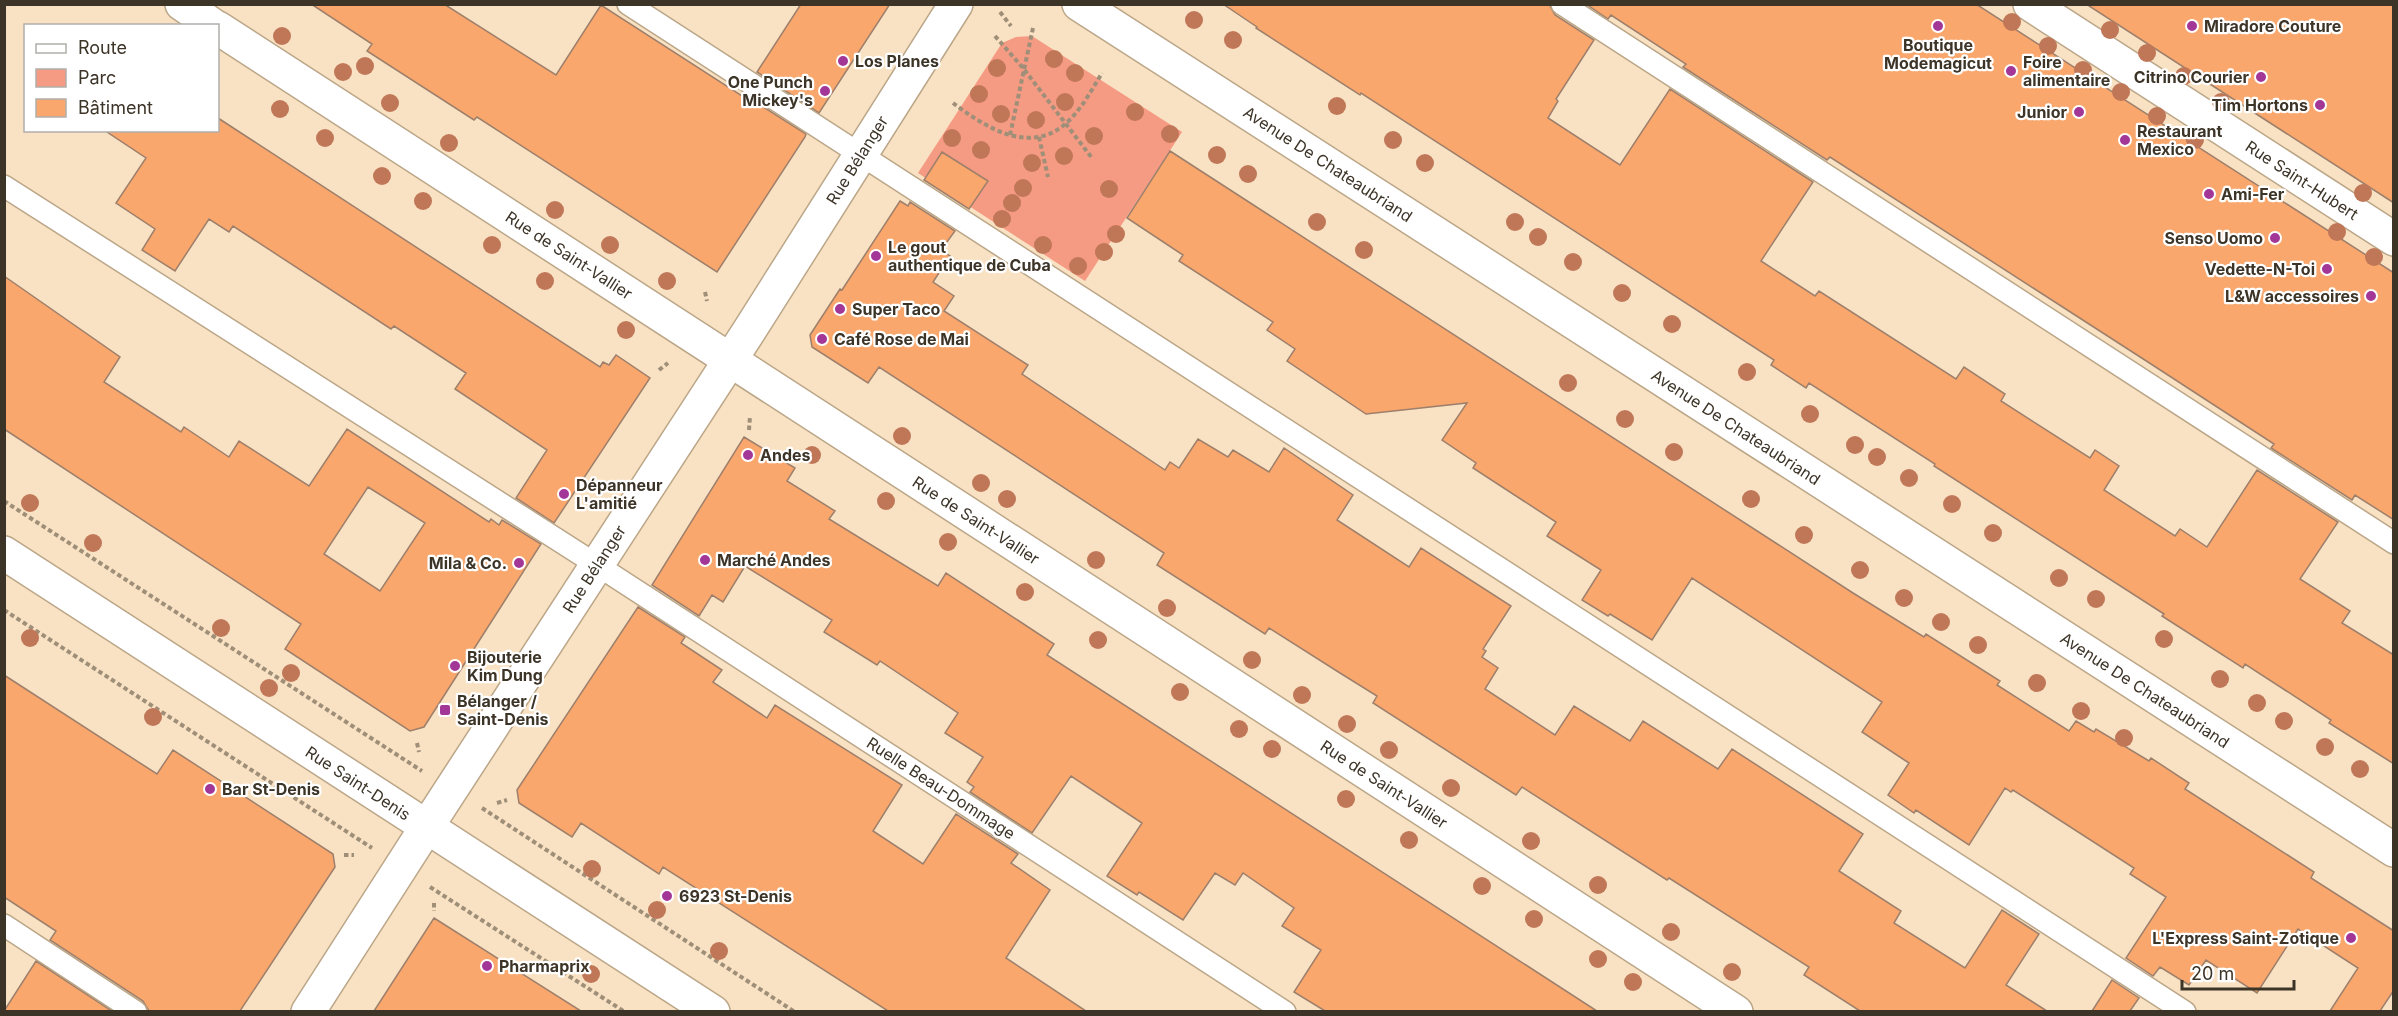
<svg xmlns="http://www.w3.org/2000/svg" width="2398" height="1016" viewBox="0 0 2398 1016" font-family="Inter,sans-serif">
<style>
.green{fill:#f59a83}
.building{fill:#f9a76c;stroke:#9d7f6b;stroke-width:1.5;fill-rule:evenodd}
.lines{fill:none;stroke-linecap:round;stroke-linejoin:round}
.lane-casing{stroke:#bba688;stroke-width:24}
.street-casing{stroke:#bba688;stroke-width:36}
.secondary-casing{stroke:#bba688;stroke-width:36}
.path{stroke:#9f8f79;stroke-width:4;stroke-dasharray:4.5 3;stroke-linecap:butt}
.lane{stroke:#fff;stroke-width:21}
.street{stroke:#fff;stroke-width:33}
.secondary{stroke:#fff;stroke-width:33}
.tree{fill:#c07758}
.poi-dot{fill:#a33797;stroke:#fff;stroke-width:2}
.labels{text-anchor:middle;stroke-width:4.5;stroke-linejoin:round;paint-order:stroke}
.poi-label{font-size:16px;font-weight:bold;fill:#3d3428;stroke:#fff;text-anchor:start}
.street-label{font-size:16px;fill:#3d3428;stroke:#fff}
</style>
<rect width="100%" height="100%" fill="#f9e2c3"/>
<path class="green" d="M1032,36L1182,132L1085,281L918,173L1002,43L1016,37Z"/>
<path class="building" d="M311,4H444L556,75L601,5L742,96L743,94L806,134L805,137L717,272L477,117L474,120L367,51L372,44Z
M801,4H890L819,113L757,72Z
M1223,4H1549L1555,15L1594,40L1556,99L1558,101L1548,118L1620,165L1670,89L1813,182L1761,261L1815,296L1819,291L1956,379L1964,367L2005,394L2001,401L2090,458L2095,450L2119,466L2104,490L2175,536L2180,529L2207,547L2257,470L2338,522L2300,579L2350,611L2342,623L2394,655V764L2329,723L2331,720L2245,664L2243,668L2162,616L2164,614L1934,466L1935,464L1809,383L1806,388L1771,365L1774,360L1361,93L1360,95L1256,28L1257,27Z
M1586,4H1976L2394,273V520L2355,495L2352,500L2271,448L2274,444L2151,364L1830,157L1827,160L1683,67L1686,64L1611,15L1608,19Z
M2086,4H2394V203Z
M218,118L600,367L603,362L609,365L616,355L650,378L554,523L516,498L547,450L455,389L466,373L394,326L391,329L233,226L229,232L209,219L175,271L142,250L155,229L116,203L146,158L104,130H218Z
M1170,151L1853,593L1924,637L1926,634L2000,681L1997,685L2069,731L2076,721L2094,732L2096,729L2149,761L2151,758L2189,783L2185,789L2314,872L2311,878L2394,931V990L2380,1011H2330L2358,968L2298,929L2257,993L2206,960L2189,985L2160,967L2153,976L2126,958L2166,897L2130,874L2134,868L2013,790L2011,792L2005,788L1969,845L1916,810L1914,813L1888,795L1909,763L1862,732L1882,702L1692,578L1652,640L1610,614L1608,616L1582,600L1601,570L1547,536L1556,522L1473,468L1476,463L1442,440L1467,403L1366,414L1287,361L1295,349L1267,330L1273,322L1179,261L1183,255L1127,218Z
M942,152L988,181L969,209L924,180Z
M900,201L908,206L910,202L955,231L941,250L950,256L933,282L954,296L944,311L1028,365L1022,374L1165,470L1170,462L1179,468L1198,439L1228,457L1233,450L1269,472L1284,448L1353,495L1337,520L1409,567L1421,548L1511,606L1483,649L1486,651L1482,657L1498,668L1485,689L1555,735L1574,706L1630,741L1643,721L1718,769L1732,749L1863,834L1839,871L1901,911L1894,923L1965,968L2002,910L2039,934L2006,985L2047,1011H1860L1804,975L1809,967L1669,878L1667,880L1522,787L1516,795L1373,703L1377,696L1340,673L1269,628L1265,634L1157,565L1164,553L879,367L868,383L812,347L810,335L840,289L842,290Z
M4,276L120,357L104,382L181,432L184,427L229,457L239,441L309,486L347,429L489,522L491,519L499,525L502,520L541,544L424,727L410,731L285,649L301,624L4,429ZM368,487L425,523L380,591L324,554Z
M744,437L795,468L787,481L835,511L829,519L938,586L946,573L1054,644L1047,655L1597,1011H1325L1294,992L1321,950L1282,926L1294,908L1243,873L1235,885L1215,873L1183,920L1139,892L1137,895L1107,876L1142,823L1071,776L1032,833L970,792L974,787L967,782L983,757L945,733L958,713L880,661L877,665L824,632L832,620L745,566L723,602L712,595L699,616L652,585Z
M638,607L685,637L681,643L722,670L713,682L767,718L775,705L902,785L873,831L923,864L956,814L1018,854L1011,863L1050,890L1006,958L1086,1011H888L663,867L659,874L581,823L572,837L519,803L517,790Z
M4,675L157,774L173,750L333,854L335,867L240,1011H149L143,1001L50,940L56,931L4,897Z
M434,918L581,1011H374Z
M36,961L112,1011H4Z
M2112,980L2139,998L2130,1011H2092Z"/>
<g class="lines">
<g class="lane-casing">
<path id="lane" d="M628,4L2185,1012
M1562,4L2394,543
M4,186L597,565L1285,1012
M4,925L136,1012"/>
</g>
<g class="street-casing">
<path id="street" d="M182,4L214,26
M2030,4L2394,239
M218,28L1736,1012
M308,1012L426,828"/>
</g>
<g class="secondary-casing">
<path id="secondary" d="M1079,4L2394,850
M4,553L713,1012
M426,828L749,331L956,4"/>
</g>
<path class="path" d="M1000,12L1011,26
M995,36L1023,68L1092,158
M953,103C984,126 1027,155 1064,125C1080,112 1091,91 1102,73
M1010,135L1033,28
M1039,137L1048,177
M705,292L707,301
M659,370L668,363
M749,430L750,416
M4,501L422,771
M4,610L372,848
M417,743L419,752
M497,803L507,800
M482,808L795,1012
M344,855H354
M430,887L625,1012
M434,903V911"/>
<use href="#lane" class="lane"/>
<use href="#street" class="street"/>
<use href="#secondary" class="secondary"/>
</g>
<g class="tree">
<circle cx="1194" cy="20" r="9"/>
<circle cx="2012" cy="22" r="9"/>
<circle cx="2110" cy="30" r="9"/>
<circle cx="282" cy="36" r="9"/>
<circle cx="1233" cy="40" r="9"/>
<circle cx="2048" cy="46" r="9"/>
<circle cx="2147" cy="53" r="9"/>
<circle cx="1054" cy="59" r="9"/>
<circle cx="365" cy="66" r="9"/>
<circle cx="997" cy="68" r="9"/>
<circle cx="2083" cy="70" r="9"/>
<circle cx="343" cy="72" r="9"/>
<circle cx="1075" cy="73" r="9"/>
<circle cx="2184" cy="76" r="9"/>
<circle cx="2121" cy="92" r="9"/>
<circle cx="979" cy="94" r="9"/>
<circle cx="1065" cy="102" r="9"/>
<circle cx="2221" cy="102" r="9"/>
<circle cx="390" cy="103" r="9"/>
<circle cx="1337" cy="106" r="9"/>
<circle cx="280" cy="109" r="9"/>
<circle cx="1135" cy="112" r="9"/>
<circle cx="1001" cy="114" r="9"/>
<circle cx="2157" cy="116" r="9"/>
<circle cx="1036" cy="120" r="9"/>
<circle cx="1170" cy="134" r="9"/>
<circle cx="1094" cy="136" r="9"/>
<circle cx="325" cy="138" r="9"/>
<circle cx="952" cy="138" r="9"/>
<circle cx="1393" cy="140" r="9"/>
<circle cx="2195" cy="140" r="9"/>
<circle cx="449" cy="143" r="9"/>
<circle cx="981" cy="150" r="9"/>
<circle cx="1217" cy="155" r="9"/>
<circle cx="1064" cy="156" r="9"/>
<circle cx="1032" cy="163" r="9"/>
<circle cx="1425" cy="163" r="9"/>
<circle cx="1248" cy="174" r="9"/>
<circle cx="382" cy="176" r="9"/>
<circle cx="1023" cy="188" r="9"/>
<circle cx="1109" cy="189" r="9"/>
<circle cx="2363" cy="193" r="9"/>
<circle cx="423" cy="201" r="9"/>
<circle cx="1012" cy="203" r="9"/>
<circle cx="555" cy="210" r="9"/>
<circle cx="1002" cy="219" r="9"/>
<circle cx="1317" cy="222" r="9"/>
<circle cx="1515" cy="222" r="9"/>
<circle cx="2337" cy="232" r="9"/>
<circle cx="1116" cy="234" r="9"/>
<circle cx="1538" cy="237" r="9"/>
<circle cx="492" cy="245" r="9"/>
<circle cx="610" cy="245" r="9"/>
<circle cx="1043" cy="245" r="9"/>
<circle cx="1364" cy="250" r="9"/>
<circle cx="1104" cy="252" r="9"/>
<circle cx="2374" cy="257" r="9"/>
<circle cx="1573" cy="262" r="9"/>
<circle cx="1078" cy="266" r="9"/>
<circle cx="545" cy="281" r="9"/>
<circle cx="667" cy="281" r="9"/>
<circle cx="1622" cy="293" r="9"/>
<circle cx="1672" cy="324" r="9"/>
<circle cx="626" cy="330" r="9"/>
<circle cx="1747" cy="372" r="9"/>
<circle cx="1568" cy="383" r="9"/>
<circle cx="1810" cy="414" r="9"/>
<circle cx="1625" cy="419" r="9"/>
<circle cx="902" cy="436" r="9"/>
<circle cx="1855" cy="445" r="9"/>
<circle cx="1674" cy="452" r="9"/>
<circle cx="812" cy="455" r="9"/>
<circle cx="1877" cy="457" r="9"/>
<circle cx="1909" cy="478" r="9"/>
<circle cx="981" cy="483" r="9"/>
<circle cx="1007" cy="499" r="9"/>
<circle cx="1751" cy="499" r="9"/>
<circle cx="886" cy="501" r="9"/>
<circle cx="30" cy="503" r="9"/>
<circle cx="1952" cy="504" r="9"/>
<circle cx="1993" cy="533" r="9"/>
<circle cx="1804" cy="535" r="9"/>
<circle cx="948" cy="542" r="9"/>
<circle cx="93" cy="543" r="9"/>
<circle cx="1096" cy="560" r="9"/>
<circle cx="1860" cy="570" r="9"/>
<circle cx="2059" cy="578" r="9"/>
<circle cx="1025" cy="592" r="9"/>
<circle cx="1904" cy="598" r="9"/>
<circle cx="2096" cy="599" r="9"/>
<circle cx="1167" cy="608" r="9"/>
<circle cx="1941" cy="622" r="9"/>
<circle cx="221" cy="628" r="9"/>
<circle cx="30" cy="638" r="9"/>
<circle cx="2164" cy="639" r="9"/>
<circle cx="1098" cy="640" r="9"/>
<circle cx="1978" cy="645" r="9"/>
<circle cx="1252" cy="660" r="9"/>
<circle cx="291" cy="673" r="9"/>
<circle cx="2220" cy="679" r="9"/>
<circle cx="2037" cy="683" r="9"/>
<circle cx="269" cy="688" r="9"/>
<circle cx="1180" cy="692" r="9"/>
<circle cx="1302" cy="695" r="9"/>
<circle cx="2257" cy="703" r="9"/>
<circle cx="2081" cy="711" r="9"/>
<circle cx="153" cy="717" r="9"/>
<circle cx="2284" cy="721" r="9"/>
<circle cx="1347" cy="724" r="9"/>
<circle cx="1239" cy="729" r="9"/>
<circle cx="2124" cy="738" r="9"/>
<circle cx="2325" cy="747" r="9"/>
<circle cx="1272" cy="749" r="9"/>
<circle cx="1389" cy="750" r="9"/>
<circle cx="2360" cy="769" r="9"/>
<circle cx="1451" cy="788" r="9"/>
<circle cx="1346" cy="799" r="9"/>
<circle cx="1409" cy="840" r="9"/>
<circle cx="1531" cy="841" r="9"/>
<circle cx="592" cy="869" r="9"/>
<circle cx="1598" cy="885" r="9"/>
<circle cx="1482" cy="886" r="9"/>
<circle cx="657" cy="910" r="9"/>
<circle cx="1534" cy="919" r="9"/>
<circle cx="1671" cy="932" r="9"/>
<circle cx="719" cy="951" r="9"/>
<circle cx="1598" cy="959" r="9"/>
<circle cx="1732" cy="972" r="9"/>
<circle cx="591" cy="974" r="9"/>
<circle cx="1633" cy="982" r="9"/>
</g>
<g class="poi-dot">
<circle cx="1938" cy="26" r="6"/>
<circle cx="2192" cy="26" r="6"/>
<circle cx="843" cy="61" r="6"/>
<circle cx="2011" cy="71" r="6"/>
<circle cx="2261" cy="77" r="6"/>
<circle cx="825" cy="91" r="6"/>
<circle cx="2320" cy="105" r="6"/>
<circle cx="2079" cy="112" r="6"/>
<circle cx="2125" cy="140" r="6"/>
<circle cx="2209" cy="194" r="6"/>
<circle cx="2275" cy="238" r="6"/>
<circle cx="876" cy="256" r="6"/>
<circle cx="2327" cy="269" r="6"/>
<circle cx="2371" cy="296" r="6"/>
<circle cx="840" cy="309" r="6"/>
<circle cx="822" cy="339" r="6"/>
<circle cx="748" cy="455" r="6"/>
<circle cx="564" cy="494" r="6"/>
<circle cx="705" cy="560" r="6"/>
<circle cx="519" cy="563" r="6"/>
<circle cx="455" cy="666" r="6"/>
<rect x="439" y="704" width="12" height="12" rx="3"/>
<circle cx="210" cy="789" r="6"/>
<circle cx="667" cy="896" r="6"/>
<circle cx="2351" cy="938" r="6"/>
<circle cx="487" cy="966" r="6"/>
</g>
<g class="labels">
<g class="poi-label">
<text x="2204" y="32">Miradore Couture</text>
<text x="1938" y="51" text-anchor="middle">Boutique<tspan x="1938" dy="18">Modemagicut</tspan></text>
<text x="855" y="67">Los Planes</text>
<text x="2023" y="68">Foire<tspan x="2023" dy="18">alimentaire</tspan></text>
<text x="2249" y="83" text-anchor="end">Citrino Courier</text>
<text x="813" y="88" text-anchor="end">One Punch<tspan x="813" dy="18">Mickey's</tspan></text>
<text x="2308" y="111" text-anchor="end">Tim Hortons</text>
<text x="2067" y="118" text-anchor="end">Junior</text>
<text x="2137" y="137">Restaurant<tspan x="2137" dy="18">Mexico</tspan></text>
<text x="2221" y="200">Ami-Fer</text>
<text x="2263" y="244" text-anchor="end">Senso Uomo</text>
<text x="888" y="253">Le gout<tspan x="888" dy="18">authentique de Cuba</tspan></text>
<text x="2315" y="275" text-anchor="end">Vedette-N-Toi</text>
<text x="2359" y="302" text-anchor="end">L&amp;W accessoires</text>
<text x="852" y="315">Super Taco</text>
<text x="834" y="345">Café Rose de Mai</text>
<text x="760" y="461">Andes</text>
<text x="576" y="491">Dépanneur<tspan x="576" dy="18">L'amitié</tspan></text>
<text x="717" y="566">Marché Andes</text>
<text x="507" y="569" text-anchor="end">Mila &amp; Co.</text>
<text x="467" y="663">Bijouterie<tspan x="467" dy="18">Kim Dung</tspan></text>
<text x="457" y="707">Bélanger /<tspan x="457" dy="18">Saint-Denis</tspan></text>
<text x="222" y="795">Bar St-Denis</text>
<text x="679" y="902">6923 St-Denis</text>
<text x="2339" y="944" text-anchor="end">L'Express Saint-Zotique</text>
<text x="499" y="972">Pharmaprix</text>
</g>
<g class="street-label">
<text transform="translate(857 160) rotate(-58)" y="6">Rue Bélanger</text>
<text transform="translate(1328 164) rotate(33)" y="6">Avenue De Chateaubriand</text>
<text transform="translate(2302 180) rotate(33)" y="6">Rue Saint-Hubert</text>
<text transform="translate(569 255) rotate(33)" y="6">Rue de Saint-Vallier</text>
<text transform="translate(1736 427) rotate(33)" y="6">Avenue De Chateaubriand</text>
<text transform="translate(976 520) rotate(33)" y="6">Rue de Saint-Vallier</text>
<text transform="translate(594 569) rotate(-57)" y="6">Rue Bélanger</text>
<text transform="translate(2145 690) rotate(33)" y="6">Avenue De Chateaubriand</text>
<text transform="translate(358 783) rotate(33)" y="6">Rue Saint-Denis</text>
<text transform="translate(1384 784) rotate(33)" y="6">Rue de Saint-Vallier</text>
<text transform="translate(941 788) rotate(33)" y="6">Ruelle Beau-Dommage</text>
</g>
</g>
<rect width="2398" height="1016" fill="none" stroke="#3d3428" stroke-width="12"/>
<rect x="24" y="24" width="195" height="108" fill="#ffffff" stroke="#b1aea9" stroke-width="1.5"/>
<rect x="36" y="44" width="30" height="9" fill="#ffffff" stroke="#b1aea9" stroke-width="1.5"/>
<text x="78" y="54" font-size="18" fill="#3d3428">Route</text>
<rect x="36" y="69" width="30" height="18" fill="#f59a83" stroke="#b1aea9" stroke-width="1.5"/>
<text x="78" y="84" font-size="18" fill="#3d3428">Parc</text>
<rect x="36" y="99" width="30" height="18" fill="#f9a76c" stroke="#b1aea9" stroke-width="1.5"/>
<text x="78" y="114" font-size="18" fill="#3d3428">Bâtiment</text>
<path d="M2182 980v9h112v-9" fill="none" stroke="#3d3428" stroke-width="3"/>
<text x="2191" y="980" font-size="18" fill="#3d3428" stroke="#ffffff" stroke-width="4.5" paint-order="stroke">20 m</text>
</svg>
